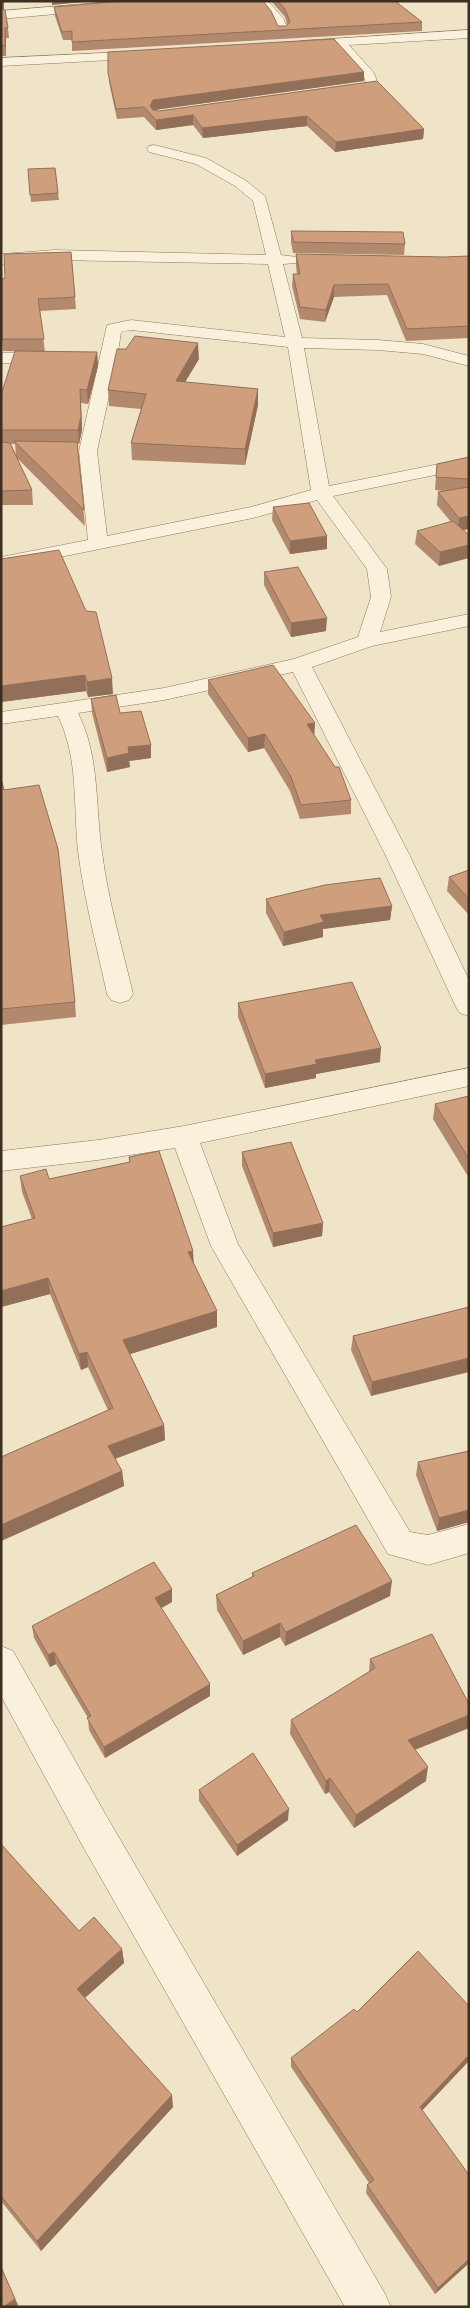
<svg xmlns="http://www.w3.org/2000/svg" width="470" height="2308" viewBox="0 0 470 2308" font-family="Merriweather,serif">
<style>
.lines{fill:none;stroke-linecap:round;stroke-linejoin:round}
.minor-casing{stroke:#8d765c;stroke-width:1}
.minor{fill:#faf1dc;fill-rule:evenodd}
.wall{fill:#b2896c;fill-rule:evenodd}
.shaded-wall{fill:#916f58}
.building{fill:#cf9f7d;stroke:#916f58}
</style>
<rect width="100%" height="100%" fill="#f0e4c8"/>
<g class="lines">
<g class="minor-casing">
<path id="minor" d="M121,1H171L165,4L1,19V11Z
M256,1H268L283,18L288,30L286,33H278L272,19Z
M469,30V38L349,45L374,73L379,86L373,90L341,95L336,94L335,91L336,88L366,83L364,77L336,46L300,49L294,45L300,41Z
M145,51L149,52L151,55L149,58L1,66V58Z
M154,145L206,158L245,180L265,196L281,255L297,257L300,260L297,263L283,264L302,338L378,340L423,344L469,356V366L423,354L378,350L304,348L329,486L469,458V468L333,496L387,569L391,597L380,632L469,614V626L372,646L312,667L409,854L469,980V1016L460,1013L456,1007L385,854L293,672L164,700L78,713C100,757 95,804 102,852C108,900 122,947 133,994L129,1000L120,1003L111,1000L107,994C97,947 84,899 78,851C73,805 79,759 58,716L1,724V712L164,688L294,659L358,637L371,597L367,569L317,500L253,518L1,569V557L88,540L79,451L107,325L131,320L285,337L268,264L55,260L1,264V254L55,250L266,255L253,201L235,186L196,164L149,152L147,149L149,146ZM131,330L288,347L311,490L251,507L107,536L97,451L117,359L121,332Z
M1,353H50L56,355L58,358L56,361L50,363H1Z
M469,1068V1086L200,1143L238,1244L410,1532L428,1535L469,1524V1553L428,1565L388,1554L211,1246L175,1148L98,1160L1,1171V1151L98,1140L184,1126Z
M1,1646L13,1651L107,1817L384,2292L391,2307H345L81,1843L1,1696Z"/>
</g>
<use href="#minor" class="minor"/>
</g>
<path class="wall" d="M1,1H4V9H1L8,28L9,38H6V56H1Z
M271,1H395L422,22V31L72,51V40H63L55,16L54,7L278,26H286L287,25L285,17Z
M108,52L364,72V81L154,110L159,111L377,81L424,129L423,139L335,152L307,126L203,138L193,125L156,130L144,117L117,119L109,82Z
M55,168L59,200L31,202L28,169Z
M291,231L405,244L404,255L293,253L291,242Z
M71,252L76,309L40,311L45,352L3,351L2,339L5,278Z
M296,254L444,257L469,256V338L406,341L387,295L334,297L325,322L300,319L292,286L293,274H297L296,266Z
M97,352L98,366L88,404L81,403L82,430L79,444H77L85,526L17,458L32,490L33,505H1V395ZM11,444H15L16,455Z
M199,359L185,382L258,405L245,465L132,460L131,443L141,409L109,406L108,390Z
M469,457V529L463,530L439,566L415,544L417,531L451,522L437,505L438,492L444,491L435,490L437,464Z
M273,507L327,549L290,554L272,520Z
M1,559L113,694L88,697L86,691L1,702Z
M264,572L326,631L291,637L264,585Z
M208,680L315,723L314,736L351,800V814L300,819L290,791L264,748L248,752L208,694Z
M91,699L120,713L151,745V758L129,761L130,767L107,772L92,713Z
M1,779L75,1002L76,1017L1,1025Z
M469,870V915L447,891L449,877Z
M266,899L392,906L390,920L323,929V937L283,946L266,913Z
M238,1003L380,1062L316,1074V1078L265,1088L238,1017Z
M469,1096V1178L433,1119L435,1104Z
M242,1152L323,1223L322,1236L273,1247L242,1166Z
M129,1157L193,1251V1262L217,1311V1327L130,1354L164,1425L165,1440L115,1459L122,1471L124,1486L1,1541V1457L108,1410L88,1367L81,1370L50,1294L1,1307V1227L32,1219L22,1192L20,1176L49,1179L129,1162Z
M469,1307L371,1396L351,1350L353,1336Z
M469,1451V1522L437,1531L416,1475L418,1462Z
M252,1573L390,1596L285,1646L280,1637L243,1655L217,1610L216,1595L252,1577Z
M172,1602L161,1608L210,1696L105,1758L89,1730L88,1718L56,1664L50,1667L34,1638L32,1626Z
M370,1659L469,1704V1728L415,1750L426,1781L354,1828L329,1792L325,1794L290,1734L291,1720L369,1672Z
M199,1790L288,1820L237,1856L199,1801Z
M1,1844L79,1931L122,1949L124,1963L85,1998L173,2107L41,2251L1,2201Z
M291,2058L422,2111L469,2175V2263L435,2294L366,2193L367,2185L369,2183L291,2067Z"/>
<path class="shaded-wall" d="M1,1H4V9H1Z
M52,1H95L52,5Z
M5,28L6,38V56L5,45Z
M364,72V81L154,110L150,116V106L153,100Z
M193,115V125L156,130V120Z
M307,116V126L203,138L202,128Z
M424,129L423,139L335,152L336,142Z
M334,285V297L325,322L326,310Z
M198,343L199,359L176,397V381Z
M97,352L98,366L88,404L87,390Z
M80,389L82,430L79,444L78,430Z
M258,389V405L245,465V449Z
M469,516V529L458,531L459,518Z
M327,536V549L290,554V541Z
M469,545V558L439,566L440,552Z
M327,618L326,631L291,637V623Z
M85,675L86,691L1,702V686Z
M112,678L113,694L88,697L87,682Z
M315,723L314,737L307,724Z
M265,734L264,748L248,752V738Z
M151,745V758L129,761L130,767L107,772V758L128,747Z
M392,906L390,920L323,929V937L283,946L284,932L320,915Z
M381,1048L380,1062L316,1074V1078L265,1088V1074L315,1060Z
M323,1223L322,1236L273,1247V1233Z
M193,1251L194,1267L188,1252Z
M48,1278L50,1294L1,1307V1291Z
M217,1311V1327L124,1356L123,1340Z
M87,1352L88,1367L81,1370L79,1354Z
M469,1358V1372L371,1396L372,1382Z
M164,1425L165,1440L109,1461L108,1446Z
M122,1471L124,1486L1,1541V1525Z
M469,1510V1522L437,1531L439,1518Z
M392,1581L390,1596L285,1646L286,1632Z
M172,1589V1602L156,1611L155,1598Z
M280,1623V1637L243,1655V1641Z
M54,1652L56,1664L50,1667L48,1655Z
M210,1684V1696L105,1758L104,1747Z
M469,1715V1728L406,1753L408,1740Z
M428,1767L426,1781L354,1828L356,1815Z
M330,1778L329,1792L325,1794L326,1781Z
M289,1809L288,1820L237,1856V1845Z
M122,1949L124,1963L80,2002L77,1989Z
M469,2055V2061L417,2116L420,2107Z
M172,2095L173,2107L41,2251L37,2241Z
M469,2259V2263L435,2294L438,2288Z
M1,2267L18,2305L16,2307H3Z"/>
<path class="building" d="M122,1H263L271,11L278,26H286L290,22L285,9L278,1H395L422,22L72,42V31L62,32L54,7Z
M1,9L5,10L8,28H5V45L1,46Z
M334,39L364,72L153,100L150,106L153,110L159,111L377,81L424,129L336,142L307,116L202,128L193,115L156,120L144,107L116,109L108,73V52Z
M55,168L58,193L30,195L28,169Z
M291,231L403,232L405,244L294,242Z
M71,252L75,297L38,299L44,339H2V279L5,278L4,254Z
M296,254L444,257L469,256V326L407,329L388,284L334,285L326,310L300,307L293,274H300Z
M135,336L198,343L176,381L258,389L245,449L131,443L146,394L108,390L117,349H126Z
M15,351L97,352L87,390L80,389L81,416L78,430H1V395Z
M14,441L77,442L84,510Z
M1,442L10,443L32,490L1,491Z
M469,457V479L436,477L437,464Z
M469,487V516L459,518L438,492Z
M309,503L327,536L290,541L273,507Z
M453,521L469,535V545L440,552L417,531Z
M59,550L86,611L96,612L112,678L87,682L85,675L1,686V559Z
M298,567L327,618L291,623L264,572Z
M273,665L315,723L307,724L335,767H339L351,800L301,805L291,777L265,734L248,738L208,680Z
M116,695L120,713L141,711L151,745L128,747L129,753L107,758L91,699Z
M1,779L4,790L39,785L58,849L75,1002L1,1009Z
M469,870V899L449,877Z
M380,878L392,906L320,915L324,922L284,932L266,899L325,885Z
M352,982L381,1048L315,1060L317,1064L265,1074L238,1003Z
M469,1096V1159L435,1104Z
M291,1142L323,1223L273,1233L242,1152Z
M159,1151L193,1251L188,1252L217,1311L123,1340L164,1425L108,1446L122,1471L1,1525V1457L113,1408L87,1352L79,1354L48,1278L1,1291V1227L35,1218L20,1176L46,1169L49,1179L130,1162L129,1157Z
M469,1307V1358L372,1382L353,1336Z
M469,1451V1510L439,1518L418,1462Z
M356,1525L392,1581L286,1632L280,1623L243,1641L216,1595L254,1576L252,1573Z
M154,1562L172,1589L155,1598L210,1684L104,1747L87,1718L91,1716L54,1652L48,1655L32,1626Z
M432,1634L469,1704V1715L408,1740L428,1767L356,1815L330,1778L326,1781L291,1720L375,1668L370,1659Z
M253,1753L289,1809L237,1845L199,1790Z
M1,1844L79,1931L94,1917L122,1949L77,1989L172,2095L37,2241L1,2196Z
M418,1951L469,2006V2055L420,2107L469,2175V2259L438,2288L367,2185L374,2180L291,2058L354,2009L357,2012Z
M1,2267L15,2299L3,2307H1Z"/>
<rect width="470" height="2308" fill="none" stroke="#3d2e20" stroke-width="5"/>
</svg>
